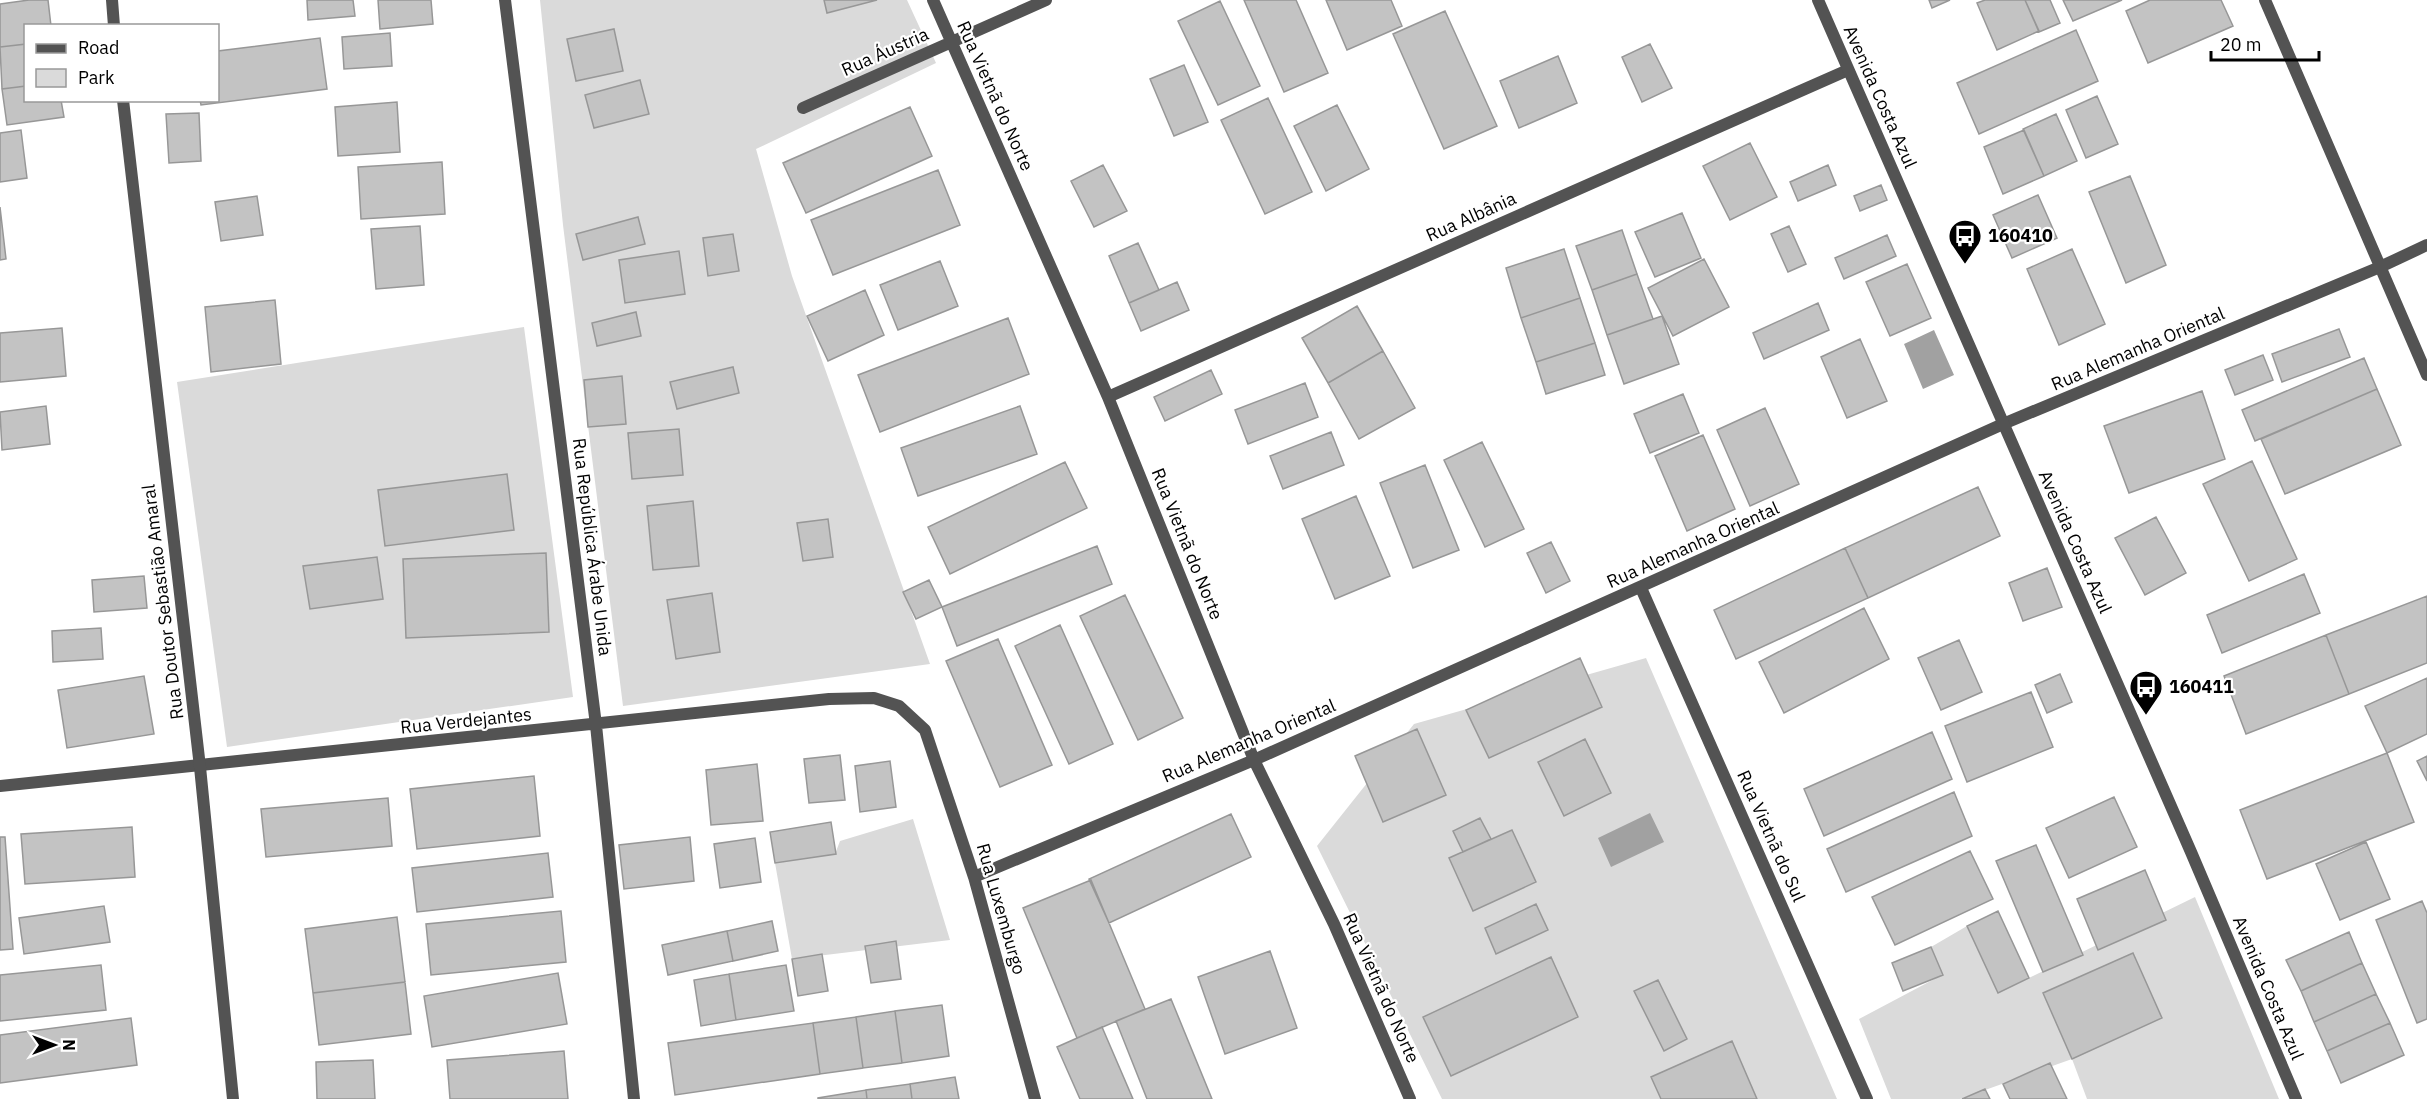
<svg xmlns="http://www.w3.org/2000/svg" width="2427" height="1099" viewBox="0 0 2427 1099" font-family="'IBM Plex Sans',sans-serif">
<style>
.green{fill:#dadada}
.water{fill:#a1a1a1}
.building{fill:#c3c3c3;stroke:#979797;stroke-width:1.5}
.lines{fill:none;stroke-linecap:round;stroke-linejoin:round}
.minor{stroke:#535353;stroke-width:12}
.tertiary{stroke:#535353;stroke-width:12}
.labels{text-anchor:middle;stroke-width:4.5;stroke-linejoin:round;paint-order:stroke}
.street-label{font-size:18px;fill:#000;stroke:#fff}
.poi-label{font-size:18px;font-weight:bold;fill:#000;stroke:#fff;text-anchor:start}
</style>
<rect width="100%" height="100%" fill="#fff"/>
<path class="green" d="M540,0H907L936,63L756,149L792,276L930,664L623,706L563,225Z
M524,327L573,697L227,747L177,382Z
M1646,658L1837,1099H1442L1317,846L1414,724Z
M913,819L950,940L792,959L775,863L835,854L840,841Z
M2195,897L2279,1099H2087L2072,1059L1960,1099H1891L1859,1019L1942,975L1931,947L1967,926L1998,993Z"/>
<path class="water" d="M1934,330L1954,375L1923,389L1904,344Z
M1650,813L1664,842L1611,867L1598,838Z"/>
<path class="building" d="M29,0H48L51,26H26V44L0,47V4Z
M307,0H353L355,16L308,20Z
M378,0H431L433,24L380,29Z
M824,0H877L827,13Z
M1244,0H1296L1328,73L1284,92Z
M1326,0H1391L1402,26L1347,50Z
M1929,0H1950L1932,8Z
M1985,0H2025L2039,31L1997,50L1977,3Z
M2025,0H2050L2060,23L2039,32Z
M2063,0H2122L2073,21Z
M2150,0H2221L2233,26L2148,63L2126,11Z
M1220,1L1260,86L1218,105L1178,21Z
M1445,11L1497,126L1444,149L1393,34Z
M614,29L623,71L576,81L567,39Z
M2076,30L2098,81L1979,134L1957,83Z
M390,33L392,66L344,69L342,37Z
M320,38L327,89L201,105L200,100H218V51Z
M26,44V86L2,89L0,47Z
M1650,44L1672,88L1642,102L1622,57Z
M1558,56L1577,103L1519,128L1500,81Z
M1184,65L1208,122L1174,136L1150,79Z
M640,80L649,114L594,128L585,95Z
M26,86V100H61L64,117L7,125L2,89Z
M2097,96L2118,144L2086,158L2066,110Z
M1268,98L1312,192L1265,214L1221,120Z
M397,102L400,152L338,156L335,107Z
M1337,105L1369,169L1326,191L1294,126Z
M910,107L932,156L806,213L783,163Z
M199,113L201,161L169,163L166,114Z
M2056,114L2077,161L2044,176L2023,129Z
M21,130L27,178L0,182V133Z
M2024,130L2044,176L2003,194L1984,147Z
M1750,143L1777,197L1730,220L1703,166Z
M442,162L445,214L361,219L358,167Z
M1103,165L1127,211L1094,227L1071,181Z
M1828,165L1836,185L1798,201L1790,182Z
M938,170L960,225L833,275L811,220Z
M2130,176L2166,265L2126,283L2089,192Z
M1881,185L1887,200L1860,211L1854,196Z
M2038,195L2057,238L2012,258L1993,215Z
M257,196L263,235L221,241L215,202Z
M0,207L6,259L0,260Z
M1682,213L1701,258L1655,277L1635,232Z
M638,217L645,244L583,260L576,234Z
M420,226L424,285L376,289L371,229Z
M1789,226L1806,264L1788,272L1771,234Z
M1622,230L1637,274L1592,290L1576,246Z
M733,234L739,271L708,276L703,238Z
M1887,235L1896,256L1844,279L1835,258Z
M1138,243L1159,290L1129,303L1109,256Z
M1564,249L1580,298L1521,318L1506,268Z
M2072,249L2105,324L2059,345L2027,269Z
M679,251L685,294L625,303L619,260Z
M1704,259L1729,307L1673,336L1648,288Z
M940,261L958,306L898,330L880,285Z
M1907,264L1931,318L1890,336L1866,282Z
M1637,274L1653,319L1607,335L1592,290Z
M1177,282L1189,310L1141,331L1129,303Z
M865,290L884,335L828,361L807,316Z
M1580,298L1595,343L1536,362L1521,318Z
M275,300L281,364L211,372L205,307Z
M1818,303L1829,330L1764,359L1753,333Z
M1357,306L1383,351L1328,383L1302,338Z
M636,312L641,336L597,346L592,323Z
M1662,316L1679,364L1624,384L1607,335Z
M1008,318L1029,374L880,432L858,375Z
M62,328L66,376L0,382V333Z
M2339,329L2350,357L2282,382L2272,354Z
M1860,339L1887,401L1847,418L1821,357Z
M1595,343L1605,375L1546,394L1536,362Z
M1383,351L1415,408L1359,439L1328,383Z
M2263,355L2273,380L2235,395L2225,370Z
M2364,358L2377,389L2255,441L2242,410Z
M733,367L739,393L677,409L670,382Z
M1211,370L1222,394L1165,421L1154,397Z
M622,376L626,424L588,427L584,380Z
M1305,383L1318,417L1248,444L1235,410Z
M2377,389L2401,445L2285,494L2261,439Z
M2202,391L2225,459L2129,493L2104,426Z
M1683,394L1699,433L1650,453L1634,414Z
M46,406L50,444L2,450L0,412Z
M1020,406L1037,454L918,496L901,448Z
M1765,408L1799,484L1750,506L1717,430Z
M679,429L683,475L632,479L628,433Z
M1331,432L1344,465L1283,489L1270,456Z
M1703,435L1735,509L1687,531L1655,456Z
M1482,442L1524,529L1485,547L1444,460Z
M2252,461L2297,559L2249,581L2203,484Z
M1065,462L1087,508L950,574L928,527Z
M1425,465L1459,550L1413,568L1380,483Z
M507,474L514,530L385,546L378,490Z
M1978,487L2000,536L1868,598L1845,548Z
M1356,496L1390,576L1335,599L1302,519Z
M693,501L699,566L653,570L647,506Z
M2156,517L2186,573L2145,595L2115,538Z
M828,519L833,557L803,561L797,523Z
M1551,542L1570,581L1546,593L1527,553Z
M1097,546L1112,584L957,646L942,607Z
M1845,548L1868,598L1736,659L1714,610Z
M546,553L549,632L406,638L403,559Z
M377,557L383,599L310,609L303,566Z
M2047,568L2062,607L2023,621L2009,583Z
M2304,574L2320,613L2222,653L2207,615Z
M144,576L147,608L94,612L92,580Z
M929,580L942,607L916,619L903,592Z
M712,593L720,652L676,659L667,600Z
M1125,595L1183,718L1138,740L1080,616Z
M2427,596V663L2349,694L2326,635Z
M1864,608L1889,659L1784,713L1759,662Z
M1060,625L1113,744L1069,764L1015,646Z
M101,628L103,659L53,662L52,631Z
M2326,635L2349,694L2246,734L2224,676Z
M998,639L1052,765L1000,787L946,661Z
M1959,640L1982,692L1941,710L1918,658Z
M1580,658L1602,707L1489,758L1466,710Z
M2060,674L2072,702L2047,713L2035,685Z
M144,676L154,734L67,748L58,690Z
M2427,678V734L2387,753L2365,706Z
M2031,692L2053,747L1967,782L1945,726Z
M1417,729L1446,795L1383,822L1355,756Z
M1932,732L1952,779L1824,836L1804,789Z
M1585,739L1611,793L1564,816L1538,762Z
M2387,753L2414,822L2267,879L2240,810Z
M840,755L845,800L809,803L804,759Z
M2427,756V781L2417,761Z
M890,761L896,807L860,812L855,766Z
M757,764L763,821L711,825L706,770Z
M534,776L540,836L417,849L410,789Z
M1954,792L1972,836L1846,892L1827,849Z
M2114,797L2137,847L2069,878L2046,828Z
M388,798L392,846L266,857L261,809Z
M1231,814L1251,857L1109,923L1089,879Z
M1480,818L1491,839L1463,852L1453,831Z
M831,822L836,854L775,863L770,832Z
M132,827L135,877L25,884L21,834Z
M1512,830L1536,882L1473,911L1449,858Z
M0,837H5L13,949L0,950Z
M690,837L694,881L624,889L619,845Z
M755,838L761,882L720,888L714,844Z
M2366,842L2390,899L2340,920L2316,864Z
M2036,845L2083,955L2043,972L1996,861Z
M1970,851L1993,899L1895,945L1872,897Z
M548,853L553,897L417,912L412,868Z
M2145,870L2166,920L2098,950L2077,899Z
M1091,880L1145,1009L1077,1038L1023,908Z
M2422,901L2427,913V1019L2417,1023L2376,920Z
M1536,904L1548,930L1496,954L1485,928Z
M104,906L110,942L24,954L19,918Z
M561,911L566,962L431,975L426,924Z
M1998,911L2029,978L1998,993L1967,926Z
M397,917L405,982L313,993L305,929Z
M772,921L778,951L733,961L727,931Z
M727,931L733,961L668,975L662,945Z
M2349,932L2362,963L2301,991L2286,960Z
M896,941L901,979L871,983L865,946Z
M1931,947L1943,975L1903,991L1892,963Z
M1270,951L1297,1028L1225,1054L1198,977Z
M2133,953L2162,1018L2072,1059L2043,993Z
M822,954L828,991L798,996L792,959Z
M1551,957L1578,1017L1451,1076L1423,1017Z
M2362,963L2376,994L2314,1022L2301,991Z
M101,965L106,1010L0,1021V975Z
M786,965L794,1011L736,1020L729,974Z
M558,973L567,1024L432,1047L424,996Z
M729,974L736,1020L701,1026L694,980Z
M1658,980L1687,1039L1664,1051L1634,991Z
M405,982L411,1034L319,1045L313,993Z
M2376,994L2390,1023L2327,1051L2314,1022Z
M1171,999L1212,1099H1147L1116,1021Z
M942,1005L949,1056L902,1063L895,1011Z
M895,1011L902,1063L863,1068L856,1017Z
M856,1017L863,1068L820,1074L813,1023Z
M131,1018L137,1065L0,1083V1035Z
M813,1023L820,1074L675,1095L668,1043Z
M2390,1023L2404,1055L2341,1083L2327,1051Z
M1102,1027L1133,1099H1080L1057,1047Z
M1732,1041L1757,1099H1661L1651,1077Z
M564,1051L568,1099H450L447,1060Z
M373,1060L375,1099H317L316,1062Z
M2050,1063L2067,1099H2010L2003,1084Z
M955,1077L959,1099H912L910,1084Z
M910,1084L912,1099H867L866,1090Z
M1985,1089L1990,1099H1962Z
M866,1090L867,1099H818V1098Z"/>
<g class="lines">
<path class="minor" d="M505,0L596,725L634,1099
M933,0L1108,397L1254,760L1334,924L1410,1099
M2265,0L2427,375
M803,108L1046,0
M1108,397L1848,70
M1641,588L1867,1099
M0,786L829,699L874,698L899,706L925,730L974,877L1035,1099
M974,877L1254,760L2003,424L2380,267L2427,245"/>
<path class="tertiary" d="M112,0L114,26
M1818,0L2191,852L2296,1099
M123,100L200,767L233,1099"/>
</g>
<defs>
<g id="bus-pin" transform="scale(1.725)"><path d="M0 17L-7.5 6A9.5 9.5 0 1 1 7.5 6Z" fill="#000" stroke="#fff"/><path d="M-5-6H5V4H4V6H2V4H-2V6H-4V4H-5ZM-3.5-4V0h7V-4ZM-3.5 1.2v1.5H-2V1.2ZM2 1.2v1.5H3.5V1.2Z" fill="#fff"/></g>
</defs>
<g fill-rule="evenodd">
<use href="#bus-pin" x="1965" y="236"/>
<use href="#bus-pin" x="2146" y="687"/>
</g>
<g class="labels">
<g class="street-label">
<text transform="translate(885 52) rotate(-24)" y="6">Rua Áustria</text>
<text transform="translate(995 96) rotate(66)" y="6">Rua Vietnã do Norte</text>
<text transform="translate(1880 97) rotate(66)" y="6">Avenida Costa Azul</text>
<text transform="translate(1471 217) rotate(-24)" y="6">Rua Albânia</text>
<text transform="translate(2138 349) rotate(-23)" y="6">Rua Alemanha Oriental</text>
<text transform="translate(2075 542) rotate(66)" y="6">Avenida Costa Azul</text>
<text transform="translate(1187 544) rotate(68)" y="6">Rua Vietnã do Norte</text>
<text transform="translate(1693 545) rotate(-24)" y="6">Rua Alemanha Oriental</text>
<text transform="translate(592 547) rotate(83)" y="6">Rua República Árabe Unida</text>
<text transform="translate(163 602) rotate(-97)" y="6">Rua Doutor Sebastião Amaral</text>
<text transform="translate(466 721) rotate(-6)" y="6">Rua Verdejantes</text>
<text transform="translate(1249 741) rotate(-23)" y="6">Rua Alemanha Oriental</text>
<text transform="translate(1771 836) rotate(66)" y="6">Rua Vietnã do Sul</text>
<text transform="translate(1001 909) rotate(74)" y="6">Rua Luxemburgo</text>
<text transform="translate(1381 988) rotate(66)" y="6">Rua Vietnã do Norte</text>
<text transform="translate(2268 988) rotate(67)" y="6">Avenida Costa Azul</text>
</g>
<g class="poi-label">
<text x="1988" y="242">160410</text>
<text x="2169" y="693">160411</text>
</g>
</g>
<rect x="24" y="24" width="195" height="78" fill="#ffffff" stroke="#999999" stroke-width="1.5"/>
<rect x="36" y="44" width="30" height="9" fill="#535353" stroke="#999999" stroke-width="1.5"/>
<text x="78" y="54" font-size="18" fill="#000000">Road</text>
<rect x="36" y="69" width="30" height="18" fill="#dadada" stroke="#999999" stroke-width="1.5"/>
<text x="78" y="84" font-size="18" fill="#000000">Park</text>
<g transform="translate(54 1045) rotate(90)" stroke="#ffffff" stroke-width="4.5" paint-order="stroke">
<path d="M0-4.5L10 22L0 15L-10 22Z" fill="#000000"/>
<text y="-9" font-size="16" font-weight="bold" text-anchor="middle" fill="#000000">N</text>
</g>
<path d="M2211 51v9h108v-9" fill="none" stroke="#000000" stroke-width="3"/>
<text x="2220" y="51" font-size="18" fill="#000000" stroke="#ffffff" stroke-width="4.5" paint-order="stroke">20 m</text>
</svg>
